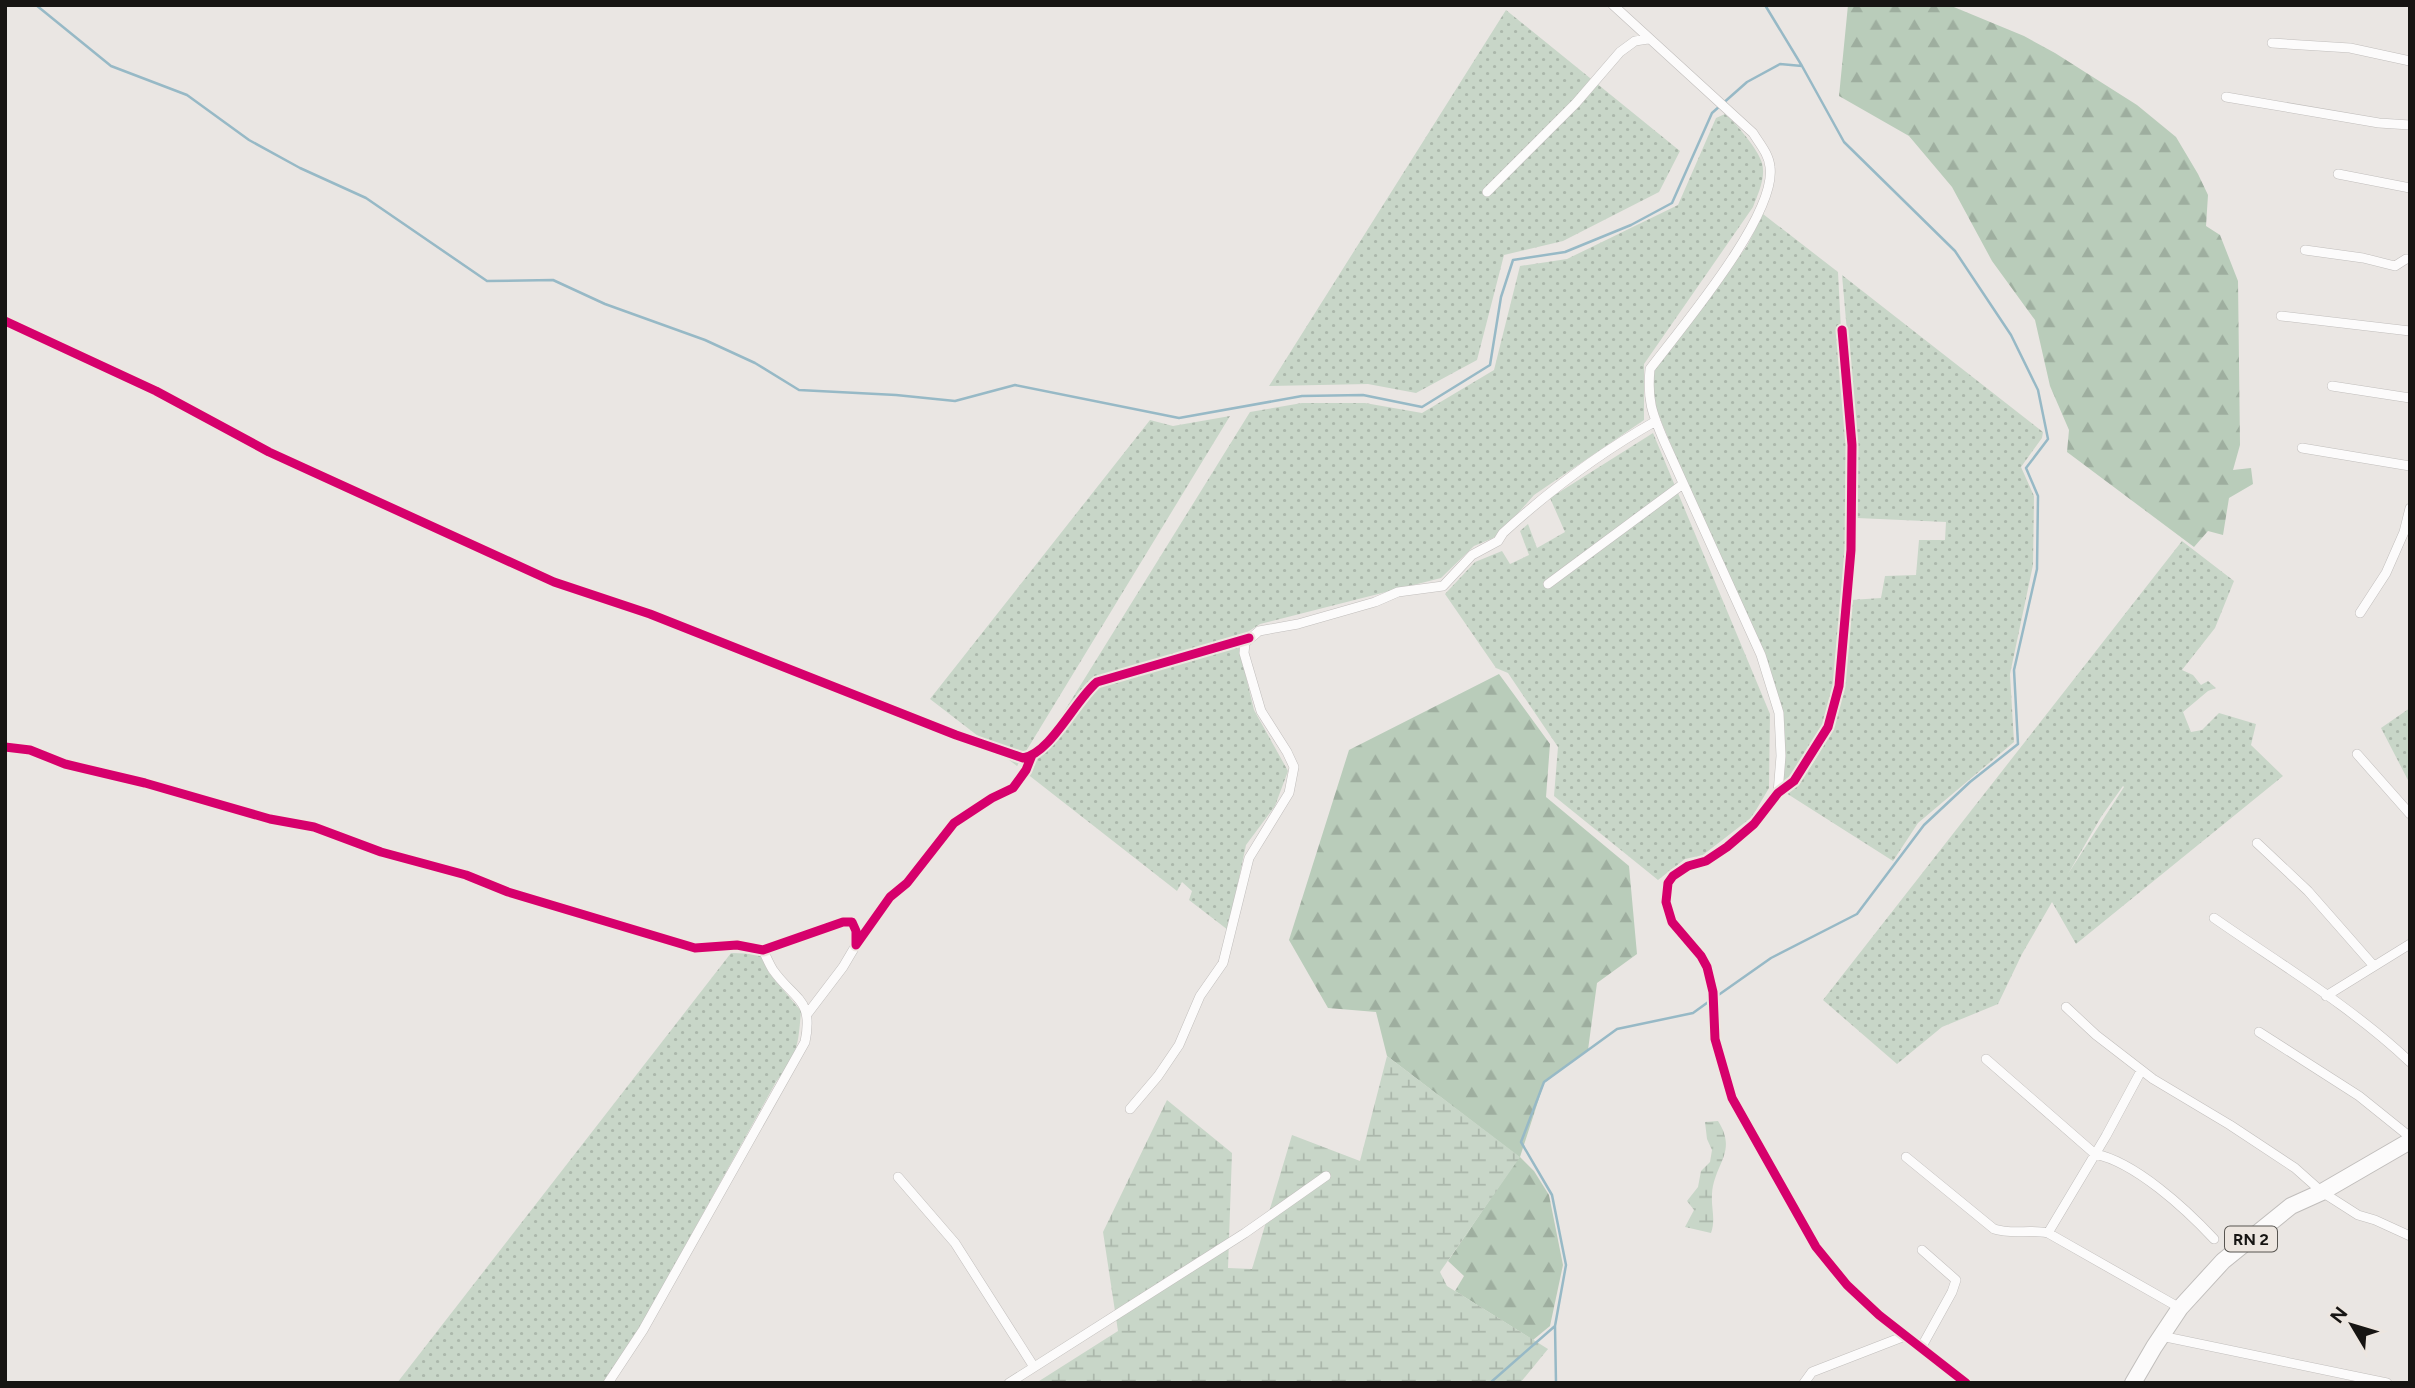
<svg xmlns="http://www.w3.org/2000/svg" width="2415" height="1388" viewBox="0 0 2415 1388" font-family="Figtree,sans-serif">
<style>
.grass{fill:url(#grass-dots);fill-rule:evenodd}
.forest{fill:url(#forest-firs)}
.wetland{fill:url(#wetland-marsh)}
.lines{fill:none;stroke-linecap:round;stroke-linejoin:round}
.stream{stroke:#97b9c6;stroke-width:2.5}
.minor-casing{stroke:#c1bebc;stroke-width:10}
.trunk-casing{stroke:#c1bebc;stroke-width:18}
.minor{stroke:#fcfbfb;stroke-width:9}
.trunk{stroke:#fcfbfb;stroke-width:16}
.cycleway-casing{stroke:#ede6e0;stroke-width:13}
.cycleway{stroke:#d6006c;stroke-width:9}
.labels{text-anchor:middle;stroke-width:7;stroke-linejoin:round;paint-order:stroke}
.shield{fill:#ede6e0;stroke:#575450;stroke-width:2}
.shield-label{font-size:16px;font-weight:bold;fill:#171513}
</style>
<defs>
<pattern id="grass-dots" width="8" height="8" patternUnits="userSpaceOnUse" patternTransform="scale(1.75)"><rect width="8" height="8" fill="#c8d6c8"/><path d="M2 2h.1M6 6h.1" fill="none" stroke="#abb7ab" stroke-width="1.8" stroke-linecap="round"/></pattern>
<pattern id="forest-firs" width="22" height="20" patternUnits="userSpaceOnUse" patternTransform="scale(1.75)"><rect width="22" height="20" fill="#b9ccba"/><path d="M5 1l3.5 6h-7zM16 11l3.5 6h-7z" fill="#9eae9f"/></pattern>
<pattern id="wetland-marsh" width="20" height="14" patternUnits="userSpaceOnUse" patternTransform="scale(1.75)"><rect width="20" height="14" fill="#c8d6c8"/><path d="M1 5h8M5 5V1M11 12h8M15 12V8" fill="none" stroke="#abb7ab"/></pattern>
</defs>
<rect width="100%" height="100%" fill="#eae6e3"/>
<path class="grass" d="M1506,10L1680,151L1659,192L1563,241L1504,255L1477,360L1416,393L1368,384L1269,386Z
M1725,114C1736,123 1758,149 1762,163C1766,178 1758,194 1753,207L1644,364V420L1534,495L1498,536L1474,546L1441,578L1260,624L1237,639L1254,710L1288,771L1275,806L1246,845L1228,930L1189,900L1192,891L1182,882L1177,891L1026,773L1250,412L1302,403H1365L1422,413L1494,370L1520,266L1567,259L1678,205L1716,118Z
M1763,214L1838,272L1847,446L1846,554L1834,685L1823,726L1810,751L1783,784V712L1656,409L1652,392L1654,371L1747,246Z
M1842,275L2043,432L2042,438L2021,467L2034,496L2033,565L2010,674L2014,742L1918,823L1893,861L1786,793C1845,743 1845,670 1851,600L1881,598L1885,576L1916,575L1919,540H1945L1946,522L1857,518V445Z
M1230,416L1017,766L930,699L1150,420L1173,426Z
M1653,433L1770,714L1769,788L1752,817L1703,855L1685,859L1658,880L1554,796L1558,747L1508,673L1496,668L1445,594L1475,562L1502,551L1510,564L1529,555L1520,531L1528,524L1537,548L1565,532L1550,498Z
M2182,541L2234,581L2215,628L2182,670L2193,675L2201,685L2208,681L2216,688L2208,691L2183,712L2191,732L2202,730L2219,713L2256,724L2251,745L2283,776L2076,944L2052,902L2022,954L1998,1004L1942,1027L1897,1064L1823,1000ZM2123,786L2124,787L2068,874L2101,817Z
M2410,708V784L2381,728Z
M731,953L760,954L769,973L801,1011C798,1047 798,1053 776,1082L640,1327L603,1383H397Z"/>
<path class="forest" d="M1848,5H1949L2024,36L2055,53L2137,105L2176,137L2198,174L2208,195L2206,226L2220,235L2238,281L2240,445L2233,470L2251,468L2253,484L2229,498L2223,535L2208,531L2194,547L2067,452L2069,430L2050,386L2035,320L1992,261L1952,187L1909,136L1839,96Z
M1499,674L1550,744L1546,797L1629,866L1637,954L1597,983L1588,1050L1544,1083L1520,1157L1534,1171L1549,1195L1563,1265L1550,1326L1533,1340L1455,1291L1464,1276L1448,1261L1519,1157L1387,1056L1376,1012L1328,1008L1289,940L1349,750Z"/>
<path class="wetland" d="M1387,1056L1520,1157L1440,1272L1447,1286L1548,1349L1520,1383H1036L1118,1331L1103,1232L1167,1100L1232,1153L1228,1268L1252,1269L1292,1135L1360,1161Z
M1718,1121C1738,1152 1714,1164 1712,1194C1711,1209 1716,1219 1711,1233L1685,1227L1694,1210L1687,1201L1698,1187L1701,1171L1710,1162L1712,1150L1707,1139L1705,1122Z"/>
<g class="lines">
<path class="stream" d="M36,5L111,66L187,95L249,140L300,168L366,198L487,281L553,280L605,304L705,340L755,363L799,390L896,395L955,401L1015,385L1179,418L1302,396L1363,395L1422,407L1490,365L1501,297L1513,260L1565,252L1631,225L1672,203L1712,113L1747,82L1780,64L1802,66
M1717,996L1771,958L1857,914L1924,825L1970,782L2018,744L2014,670L2037,569L2038,496L2026,468L2048,439L2038,390L2011,335L1955,251L1844,142L1802,66L1765,5
M1555,1326L1566,1265L1552,1195L1521,1142L1544,1082L1617,1029L1693,1013L1711,1000
M1490,1383L1555,1326L1556,1383"/>
<g class="minor-casing">
<path id="minor" d="M1613,5L1753,133C1759,143 1769,154 1770,167C1777,215 1681,328 1650,369C1647,400 1652,413 1664,441L1761,655L1779,713L1781,756L1778,793
M2272,43L2350,48L2410,61
M2226,97L2379,123L2410,125
M2338,174L2410,188
M1487,192L1576,103L1620,52L1635,41L1648,39
M2305,250L2363,258L2395,266L2406,259H2410
M2281,316L2410,331
M5,321L156,391L269,452L554,582L650,614L956,735L1023,758C1051,753 1075,700 1097,682L1249,638
M1842,330L1852,445L1851,550L1839,686L1828,727L1794,781L1778,793L1754,824L1727,847L1706,861L1688,866L1673,876L1668,883L1666,902L1672,922L1701,956L1707,967L1713,992L1715,1039L1732,1098L1816,1247L1847,1285L1879,1315L1966,1383
M2332,386L2410,398
M2302,448L2410,466
M1548,584L1683,484
M2360,613L2386,573L2404,532L2410,508
M5,747L30,750L65,764L145,783L270,819L314,827L381,852L466,875L508,892L695,948L737,945L763,950L843,922H852L856,931V945L890,897L907,883L954,823L992,798L1013,788L1026,770L1032,755
M2357,754L2410,814
M2257,843L2308,891L2373,965
M2214,918C2280,964 2352,1007 2410,1062
M2326,996L2410,944
M2066,1007L2096,1035L2153,1079L2230,1125L2295,1168L2322,1192L2358,1215L2375,1220L2410,1236
M808,1013L843,967L856,945
M2259,1032L2359,1096L2410,1137
M1986,1059L2095,1154C2135,1162 2186,1209 2214,1239
M1130,1109L1158,1076L1179,1045L1200,996L1223,963L1249,858L1289,793L1294,767L1287,752L1261,711L1244,653L1245,643L1259,631L1298,624L1375,602L1398,592L1443,586L1472,555L1498,541L1503,533C1550,490 1601,452 1656,421
M1906,1157L1994,1229C2013,1235 2029,1229 2048,1233L2180,1308
M898,1177L955,1243L1034,1367
M2048,1233L2106,1136L2141,1071
M2161,1336L2387,1383
M1921,1348L1952,1292L1956,1280L1922,1250
M608,1383L643,1330L805,1042C814,998 794,1000 773,970C769,964 766,956 763,950
M1009,1383L1245,1233L1326,1176
M1804,1383L1812,1372L1905,1336"/>
</g>
<g class="trunk-casing">
<path id="trunk" d="M2133,1383L2154,1347L2180,1308L2223,1261L2291,1206L2322,1192L2410,1141"/>
</g>
<use href="#minor" class="minor"/>
<use href="#trunk" class="trunk"/>
<g class="cycleway-casing">
<path id="cycleway" d="M5,321L156,391L269,452L554,582L650,614L956,735L1023,758C1051,753 1075,700 1097,682L1249,638
M1842,330L1852,445L1851,550L1839,686L1828,727L1794,781L1778,793L1754,824L1727,847L1706,861L1688,866L1673,876L1668,883L1666,902L1672,922L1701,956L1707,967L1713,992L1715,1039L1732,1098L1816,1247L1847,1285L1879,1315L1966,1383
M5,747L30,750L65,764L145,783L270,819L314,827L381,852L466,875L508,892L695,948L737,945L763,950L843,922H852L856,931V945L890,897L907,883L954,823L992,798L1013,788L1026,770L1032,755"/>
</g>
<use href="#cycleway" class="cycleway"/>
</g>
<g class="labels">
<rect class="shield" x="2225" y="1226.5" width="52" height="25" rx="5"/>
<g class="shield-label">
<text x="2251" y="1245">RN 2</text>
</g>
</g>
<rect width="2415" height="1388" fill="none" stroke="#171513" stroke-width="14"/>
<g transform="translate(2352 1325) rotate(308)" stroke="#ede6e0" stroke-width="5" paint-order="stroke">
<path d="M0-5L12 26L0 18L-12 26Z" fill="#171513"/>
<text y="-10" font-size="19" font-weight="bold" text-anchor="middle" fill="#171513">N</text>
</g>
</svg>
